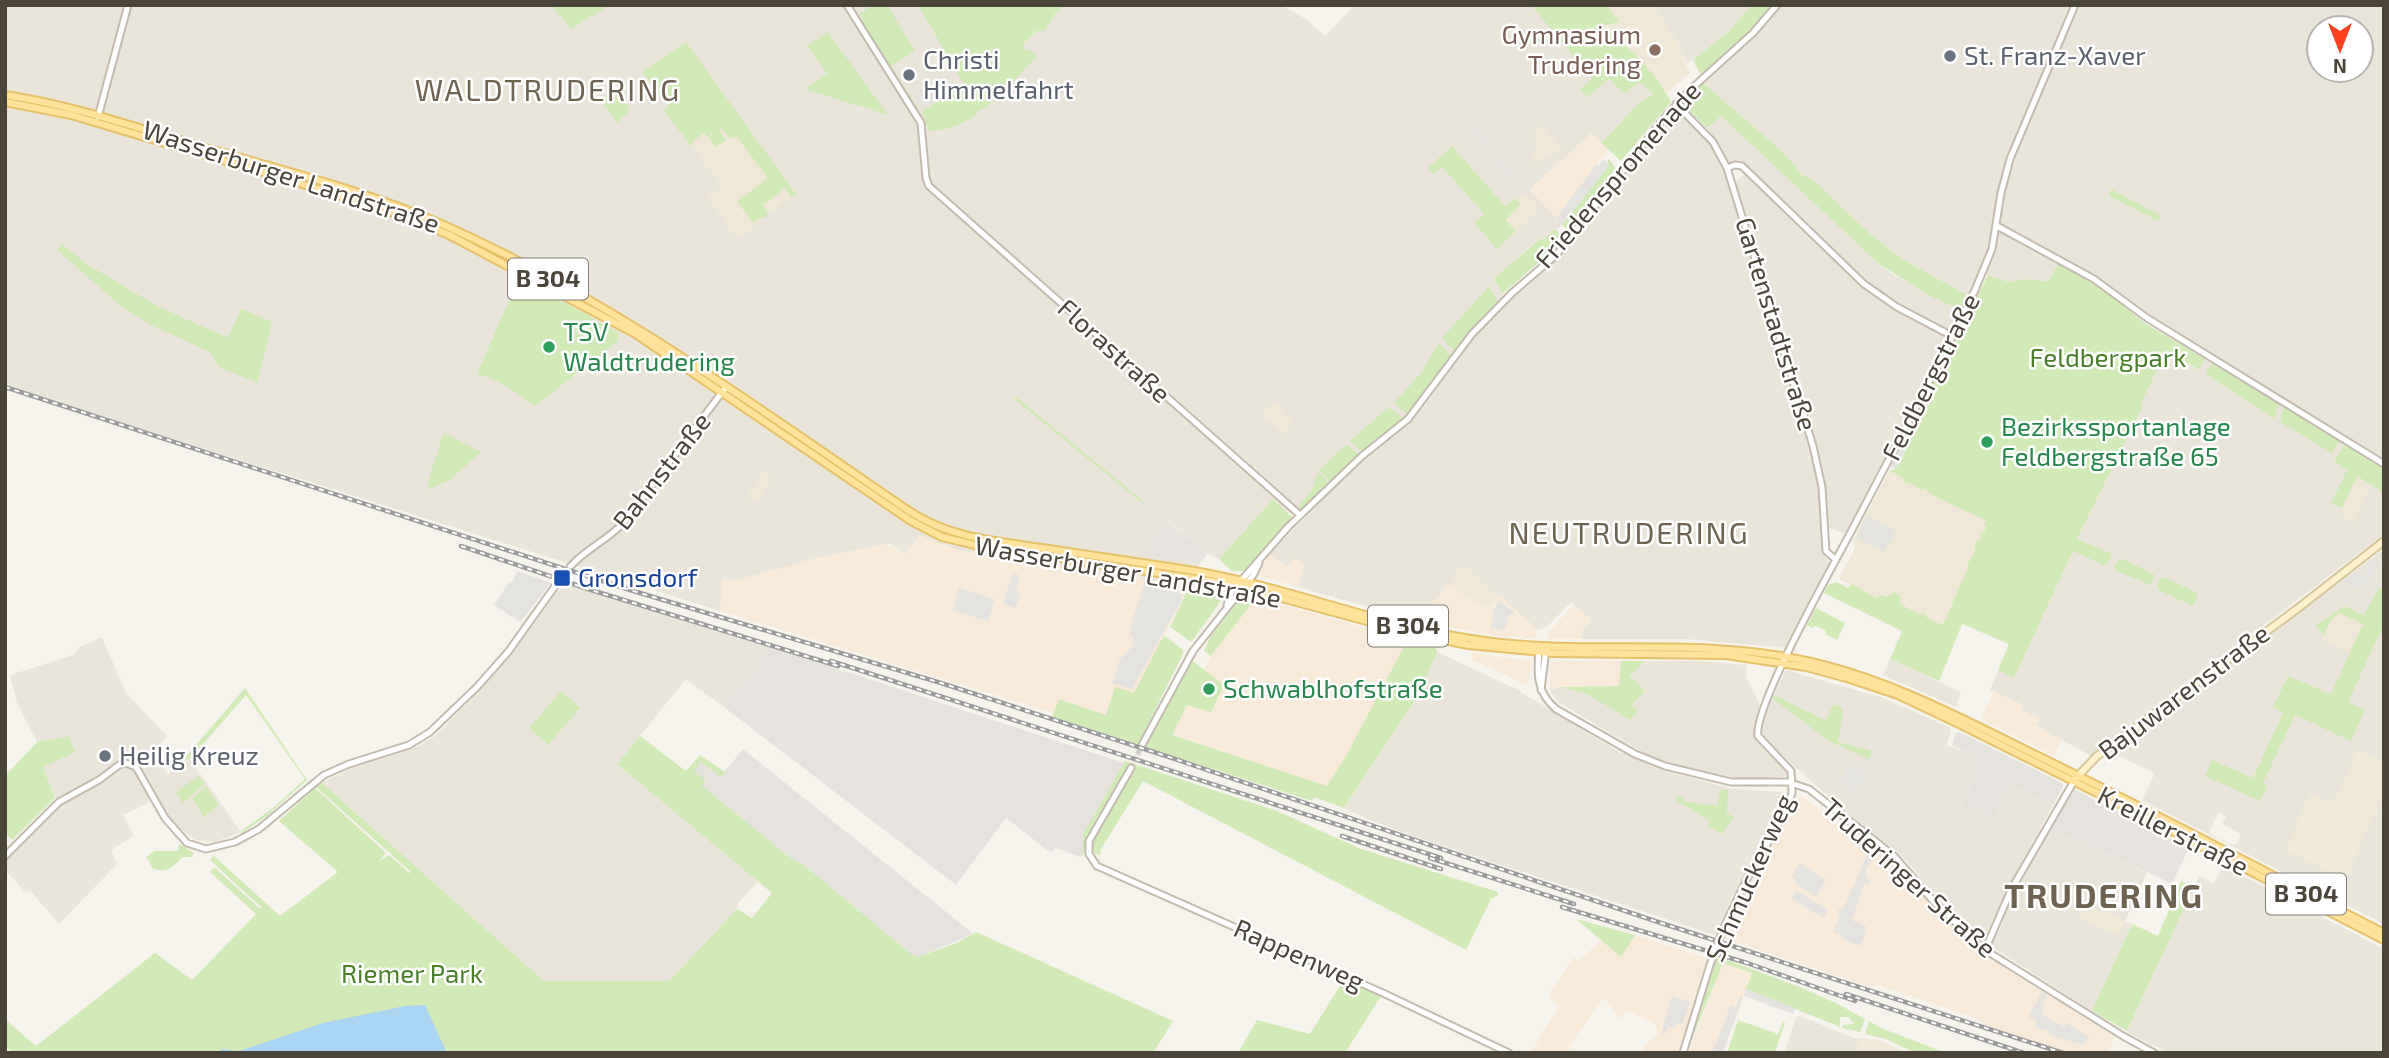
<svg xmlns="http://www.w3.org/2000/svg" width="2389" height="1058" viewBox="0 0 2389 1058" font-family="'Exo 2',sans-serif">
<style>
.residential{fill:#eae5da;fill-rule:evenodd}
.commercial{fill:#f7ead8}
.industrial{fill:#e6e2dd}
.education{fill:#efe8d6}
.green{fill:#d2eab5;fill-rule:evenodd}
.parking{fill:#e5e3e0}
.water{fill:#a9d4f2}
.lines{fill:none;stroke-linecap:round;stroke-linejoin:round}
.tertiary-tunnel{stroke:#d4d0c8;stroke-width:5;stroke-dasharray:5 2.5;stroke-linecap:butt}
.tertiary-casing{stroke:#c2bbae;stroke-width:9}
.secondary-casing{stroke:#d6c79b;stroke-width:10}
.primary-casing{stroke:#e6c16a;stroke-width:10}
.tertiary{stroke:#fff;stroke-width:5}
.secondary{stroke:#fff3cd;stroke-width:6}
.primary{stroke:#ffe39c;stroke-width:6}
.rail-casing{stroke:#9a9a9a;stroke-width:4.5}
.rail{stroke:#fff;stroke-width:2;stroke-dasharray:5;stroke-linecap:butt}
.tertiary-bridge-casing{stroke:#c2bbae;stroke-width:9;stroke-linecap:butt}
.tertiary-bridge{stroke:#fff;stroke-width:5}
.education-dot{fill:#8d6e63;stroke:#fff;stroke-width:2.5}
.worship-dot{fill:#6b7280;stroke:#fff;stroke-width:2.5}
.leisure-dot{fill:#2e9e5b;stroke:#fff;stroke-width:2.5}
.transit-dot{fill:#1a4fb4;stroke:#fff;stroke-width:2.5}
.labels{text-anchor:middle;stroke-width:5;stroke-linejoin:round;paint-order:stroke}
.shield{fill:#fff;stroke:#817c74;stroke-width:2}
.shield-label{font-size:24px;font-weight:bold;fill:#4b4439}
.education-label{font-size:26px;fill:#785e54;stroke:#fff;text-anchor:end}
.worship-label{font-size:26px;fill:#5b616d;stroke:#fff;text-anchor:start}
.street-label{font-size:26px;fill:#4b4439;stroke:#fff}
.leisure-label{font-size:26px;fill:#27864d;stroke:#fff;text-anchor:start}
.park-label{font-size:26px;fill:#4a7f2a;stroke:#fff}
.transit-label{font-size:26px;fill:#164399;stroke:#fff;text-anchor:start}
.quarter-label{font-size:30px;letter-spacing:2px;fill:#6e6250;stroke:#fff}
.district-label{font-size:33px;font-weight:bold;letter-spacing:2px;fill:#6e6250;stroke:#fff}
</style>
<rect width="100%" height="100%" fill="#f6f3ec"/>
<path class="residential" d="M5,5H918L966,86L1022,45L1038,31L1046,27L1063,5H1281L1306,19L1325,36L1355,5H1531L1593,79L1587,97L1609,79L1639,82L1654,94L1640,102L1601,143L1592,133L1530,189L1562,225L1543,240L1541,238L1533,244L1494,278L1502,294L1498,301L1455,352L1408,415L1359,455L1301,510L1292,515L1273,499L1219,559L1208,554L1167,520L1150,556L1200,563L1190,585L962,551L937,543L920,535L905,554L891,544H887L809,560L738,580L723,579L720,611L5,386Z
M1654,5H1752L1729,31L1687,64L1675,38Z
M1780,5H2384V461L2130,304L2102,280L2063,258L2048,281L2023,279L2009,282L1981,272L1969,296L1902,259L1868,232L1813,180L1802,175L1784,153L1702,82L1754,36ZM2319,28H2361V70H2319Z
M1676,109L1709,142L1723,168L1779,341L1817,476L1822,553L1830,564L1788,648L1685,639H1582V630L1591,621L1571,602L1547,627L1537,630L1463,566L1418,621L1298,587L1303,566L1289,567L1270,554L1368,453L1406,425L1424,406L1479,331L1515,293L1560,256Z
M1720,115L1879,264L1897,277L1962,310L1951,333L1898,304L1867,284L1744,165L1736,162L1729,164L1721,146L1707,128Z
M1746,173L1867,289L1947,338L1847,531L1843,533L1828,528L1824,475L1818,449L1783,329L1735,181Z
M2166,350L2198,370L2206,357L2384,466V534L2091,756L2035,725L2021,710L2023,705L1990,690L1998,670L2014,678L2073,551L2079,553L2082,542L2077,539L2141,407L2140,406Z
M2384,549V924L2142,800L2155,773L2110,752L2257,645ZM2218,813L2226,817L2222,824L2241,834L2237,844L2232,845L2209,833Z
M563,583L771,647L724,707L686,679L617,764L759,881L738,903L737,909L669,981H544L322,783L350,769L419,746L435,736L479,692Z
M102,637L126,693L167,736L155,752L168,774L190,759L241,832L215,842L195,840L178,827L163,809L152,790L146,793L150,802L123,815L134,836L111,850L117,864L59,924L30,890L26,893L5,870V852L57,801L43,767L68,736L37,742L17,703L10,675L74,655L79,647Z
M1437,652L1518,690L1621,753L1623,752L1658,769L1732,789L1784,792L1782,804L1776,815L1778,817L1732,898L1715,935L1407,834L1370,820L1344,808L1417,697Z
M1890,659L1961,692L1956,707L1883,675Z
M1644,661H1699L1747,665L1746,676L1760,705L1755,729L1758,743L1789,774L1786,776L1748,781L1702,773L1664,761L1647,755L1558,702L1550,690L1561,687L1576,689L1632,705L1645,691L1630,676Z
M1786,670L1883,698L1949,727L1951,729L1947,745L1975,756L1979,769L1961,806L2008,784L2053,805L2004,896L1985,937H1980L1938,900L1906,860L1893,848L1868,831L1767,742L1762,734L1766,712Z
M2049,832L2082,842L2147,873L2125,921L2132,924L2092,1011L1991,946L2003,923L2002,917L2010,901Z
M2222,868L2234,871L2384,949V1053H2168L2127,1032L2199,876L2214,883Z
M1800,1016L1854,1038L1881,1041L1907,1053H1784L1796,1018Z"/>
<path class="commercial" d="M1592,133L1608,150L1556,218L1530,190Z
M920,535L937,543L962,551L1190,585L1134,693L1106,715L1059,699L1054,713L720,611L722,579L738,580L809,560L887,544L905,554Z
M1270,554L1288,567L1295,558L1304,566L1298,587L1261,576L1260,570Z
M1447,585L1479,606L1490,607L1500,596L1536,628L1537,639L1490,635L1418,621Z
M1256,598L1408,639L1346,756L1327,787L1172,734L1211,656Z
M1574,605L1591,621L1582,630V639H1549L1548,632Z
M1472,653L1531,661L1529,680L1524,684L1518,681L1472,660Z
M1553,661H1621L1620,686L1561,687L1550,690V666Z
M1994,691L2023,705L2021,710L2039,718L2035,726L2062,740L2054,756L1981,719Z
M1800,795L1882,854L1980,953L2114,1036L2109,1053H2070L1990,1027L1970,1016L1876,984L1874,988L1724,938L1732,917Z
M1635,935L1707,958L1679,1053H1646L1643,1047L1657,1035L1656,1024L1628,1011L1622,1017L1618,1018L1604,997L1569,1046L1570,1053H1531L1559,1005L1548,996L1574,957L1578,961L1602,940L1621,957Z
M1723,963L1752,973L1723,1053H1688Z"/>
<path class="industrial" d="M1166,520L1208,554L1200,563L1149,556L1151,539Z
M771,647L1124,763L1083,834L1082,856L1080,857L1056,848L1051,853L1006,818L956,885L724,707Z
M1960,732L2062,783L2063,786L2053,805L2008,784L1993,817L1961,807L1979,769L1971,766L1975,756L1952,746L1956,733Z
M743,749L969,930L973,934L918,957L911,954L804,865L792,859L702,786L693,771L701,762L721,776Z
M2074,789L2187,847L2188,850L2172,884L2082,842L2049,832Z"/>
<path class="education" d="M1580,5H1654L1675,38L1690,73L1667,93L1636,56Z
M686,42L795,194L738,238L706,198L722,186L664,111L669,106L642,72Z
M1543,125L1562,147L1554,154L1552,152L1536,165L1529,157L1540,147L1531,136Z
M1526,195L1538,208L1516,231L1505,220L1520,205L1518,201Z
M1275,402L1295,422L1283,435L1262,415Z
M1891,468L1943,495L1995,511L1943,630L1839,579L1855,548L1853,540Z
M764,472L773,478L759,499L755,500L747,495Z
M2357,476L2371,485L2355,522L2339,515Z
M1463,566L1500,596L1490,607L1479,606L1447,585Z
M2339,613L2364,624L2349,653L2321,640L2331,620Z
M2357,750L2384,763V795L2345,880L2284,850L2310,794L2332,804Z
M2084,903L2125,921L2118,935L2079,917Z
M1860,1038L1881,1041L1907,1053H1855Z"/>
<path class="green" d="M551,5H603L605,8L571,29Z
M872,5H887L915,51L891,66L918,108L914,110L854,17L863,20L859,14Z
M918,5H1063L1053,17L1045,31H1037L1023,44L1025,50L1028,49L1037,56C1024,69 991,109 977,111L976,115C960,125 947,131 929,131L921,111L965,86Z
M1531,5H1606L1619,22L1602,26C1627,44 1657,74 1671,102L1621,161L1601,143L1640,102L1654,94L1639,82L1624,94L1609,79L1587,97L1580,90L1592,79Z
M1752,5H1773L1752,32L1701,75L1693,60L1729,31Z
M828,32L888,115L805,89L827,73L807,46Z
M686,42L796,194L765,217H762L754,223L737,202L768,178L736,136L730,139L722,128L719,130L726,140L716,147L709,138L716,132L708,137L704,133L693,141L691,146L664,111L669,106L642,72ZM785,188L791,197L769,214L763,205Z
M1702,82L1784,153L1802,175L1813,180L1868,232L1902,259L1969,296L1962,310L1930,296L1879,264L1721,116L1707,128L1683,104Z
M613,91H616L630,109L618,123L600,100Z
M1452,146L1505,206L1515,198L1521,204L1505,220L1516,231L1497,249L1474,223L1484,214L1442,167L1433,174L1428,168Z
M1609,159L1616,169L1569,229H1566L1562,225L1609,165L1607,162Z
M2111,189L2161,216L2158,221L2109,196Z
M1555,229L1563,238L1553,250L1502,294L1494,278L1541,238L1543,240Z
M61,244L90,266L157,306L228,338L241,309L272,322L257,383L219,367L210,352L153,326L123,308L57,250Z
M2059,263L2105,291L2143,322L2205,359L2199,370L2166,350L2140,406L2142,407L2077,539L2112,554L2106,566L2073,551L2014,678L1998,670L2009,644L1962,624L1939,681L1890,659L1902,631L1824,593L1828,585L1837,582L1848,588L1851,584L1876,598L1880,595L1887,597L1894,592L1900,596V604L1920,615L1924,613L1927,618L1943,625L1968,568L1967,565L1974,554L1976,542L1981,539V534H1983L1987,526L1984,525L1986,520C1964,511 1948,502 1928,493L1926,488L1922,490L1907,482L1906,484L1902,477L1892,472L1888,473L1895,469L1900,461L1935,392L1930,389L1988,275L2009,282L2023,279L2048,281Z
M519,278L618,332V341L535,406C514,392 503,381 477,374Z
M1489,286L1498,301L1455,352L1442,338Z
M1439,343L1452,357L1408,415L1394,403L1421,373Z
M2212,363L2279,403L2275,417L2273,418L2208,376L2206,372Z
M1016,397L1143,501L1141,502L1013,398Z
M1389,407L1404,419L1362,452L1350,441Z
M2288,407L2338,438L2339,441L2332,453L2280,422L2283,409Z
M446,434L481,452L450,480L429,489L428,482L443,435Z
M1347,444L1359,455L1330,482L1319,470Z
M2344,445H2349L2384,467V493L2357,476L2342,508L2331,503L2347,470L2334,461Z
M1318,472L1329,484L1301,510L1298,507L1312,490Z
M1273,499L1292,517L1246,571H1232L1219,559Z
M2122,559L2154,574L2151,585L2116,571L2114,567L2118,560Z
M2160,578H2165L2198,593L2193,606L2158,590L2157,585Z
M2378,588L2384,590V624L2348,702L2365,710L2351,741L2295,715L2263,783L2267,786L2260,801L2205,776L2212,760L2253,778L2283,713L2273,707L2288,676L2331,694L2363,624L2339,613L2331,620L2324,635L2315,626L2344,606L2364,615Z
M1188,589L1226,594L1191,642L1170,627Z
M1243,595L1256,598L1211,656L1204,651L1211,636Z
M1816,608L1845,623L1837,640L1825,634L1826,631L1815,626L1813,628L1807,625Z
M1164,635L1183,650V654L1138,744L1052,717L1059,699L1106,715L1115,687L1134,693Z
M1408,639L1435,646L1437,652L1417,697L1344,808L1314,797L1312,801L1145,747L1190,663L1194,662L1224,685L1211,712L1187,705L1172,735L1327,786L1346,756Z
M1621,661H1644L1630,676L1645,691L1632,705L1638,711L1630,720L1589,695L1561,687L1619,686Z
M245,688L307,780L268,815L242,833L241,831L273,808L305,779L246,695L190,759L182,761Z
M561,691L580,708L548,745L529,728Z
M1774,695L1825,720L1834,704L1841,707L1843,713L1838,742L1870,750L1872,752L1869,759L1829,741L1772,698Z
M69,736L75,752L43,767L55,798L12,840L5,833V776L37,742Z
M640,736L686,771L700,755L725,772L721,777L701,762L694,771L706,781L702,786L792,859L804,865L911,954L918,957L957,943L976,932L1173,1021L1153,1053H13L5,1046V1019L36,1046L155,953L192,980L256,914L210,872L214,867L260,909L262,908L210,860L213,855L280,916L338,872L279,821L315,788L386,853L378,862L389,855L409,873L411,872L316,787L322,783L544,981H669L737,909L752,918L772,893L617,764Z
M1125,761L1277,811L1361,849L1498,892V895L1491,899L1466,950L1143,781L1101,849L1100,856L1092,852L1093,842L1134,768L1128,765L1087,835L1084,853L1082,856L1083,834Z
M199,776L205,784L183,803L176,792Z
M206,786L219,805L204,817L192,799Z
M1721,789L1728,790L1727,813L1734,817L1722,834L1707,826L1710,821L1675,800L1679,795L1687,802L1717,806Z
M179,844L194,853L192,857H182C173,868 167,872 153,869L146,857L155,851H178Z
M2181,881L2194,887L2127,1031L2092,1011L2132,924L2158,936Z
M1576,919L1635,935L1621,957Z
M1717,957C1768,975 1818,991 1865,1019L1860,1032L1842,1028L1843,1025L1854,1024L1849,1017H1840V1027L1746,989L1752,973L1723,963L1689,1046Z
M1344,979L1381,996L1345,1053H1238L1257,1020L1310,1034Z
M1738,1020L1778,1034L1783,1021L1785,1022L1775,1053H1727Z
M1869,1021L1881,1028L1946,1053H1915L1886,1039L1865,1034Z"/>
<path class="parking" d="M934,83L940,92L936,95L939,99L922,108L918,102L912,106L910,104L917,99L915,95Z
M1475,126L1510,168L1516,175L1509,176L1467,130L1470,129L1511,174L1471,127Z
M1604,159L1609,165L1562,225L1556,218L1597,164L1599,165Z
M1924,403L1928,405L1895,469L1891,466Z
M1867,516L1896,531L1884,552L1856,537Z
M2372,558L2378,561L2364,590L2342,581L2354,572L2364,576Z
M517,571L551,583L520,622L494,605L510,581L512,583Z
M1013,573L1019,575L1017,591L1021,593L1016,608L1003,604Z
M1149,579L1179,590L1182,599L1132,689L1112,683L1120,659L1132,647L1133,639L1129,630L1144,585Z
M959,588L995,600L988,621L952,610Z
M1500,601L1515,613L1508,616L1507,625L1503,630L1497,628L1491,630L1494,609Z
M1850,765L1869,773L1857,791L1853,789L1848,799L1845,796L1847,788L1839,780Z
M1870,848L1877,851L1867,868L1865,877L1870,880L1869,884L1864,883L1852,919L1844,917L1866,926L1865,929L1867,930L1860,946L1842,939L1843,936L1833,932L1840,916L1837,914L1839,909L1843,910Z
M1800,863L1826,880L1816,897L1794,883L1796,879L1792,876Z
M1795,890L1827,909L1826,916L1822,917L1792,899Z
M1746,989L1796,1008L1793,1014L1744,996Z
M2042,992L2048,996L2042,1005L2044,1007L2041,1014L2065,1027L2068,1023L2089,1037L2083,1045L2049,1035V1031L2035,1028L2036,1019L2028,1017Z
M1672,996L1690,1002L1682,1025L1678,1023L1674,1028L1669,1026L1664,1035L1661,1034Z
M1740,996L1743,997L1723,1053H1712L1731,1005L1736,1007Z"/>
<path class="water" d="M425,1005L447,1053H217L222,1049L239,1051L323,1023L405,1006Z"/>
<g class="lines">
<path class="tertiary-tunnel" d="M558,582L570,567
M1131,768L1142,745"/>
<g class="tertiary-casing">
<path id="tertiary" d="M847,5L921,123L926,178L929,186L1300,515
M1676,104L1713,142L1727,168L1813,446L1822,487L1826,551L1836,560
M98,117L128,5
M1727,168L1735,165L1742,166L1864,284L1897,307L1952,336
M1997,226L2094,279L2147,318L2384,464
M570,567C586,548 609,540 625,521L726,387
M1227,605L1232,591L1288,527L1362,456L1408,419L1472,334L1512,293L1557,254L1665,117L1691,89L1753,33L1777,5
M1539,649C1537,673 1536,692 1556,709L1635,754L1665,766L1731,782H1788L1809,789L1894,856L1935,903L1985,950L2123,1036L2154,1053
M1541,690L1546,649
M1142,745L1193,651L1254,574L1259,563
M1131,768L1089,841V854L1097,866L1383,993L1509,1053
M5,856L59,802L99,780L119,765L126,763L136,767L165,818L187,843L206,849L235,842L259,829L324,775L349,764L409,745L430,732L477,687L508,652L558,582
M1723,929L1747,879L1786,811L1792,793L1791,771L1758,736C1753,707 1835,562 1853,528C1894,449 1937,370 1975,290L1992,249L2001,193L2010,159L2075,5
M1985,950L2011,890L2074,781
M1683,1053L1710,965"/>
</g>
<g class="secondary-casing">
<path id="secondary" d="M2075,779L2097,756L2297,609L2384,541"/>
</g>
<g class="primary-casing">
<path id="primary" d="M5,95C72,105 135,127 199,146C281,170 367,191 446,226C612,300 759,409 909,511C950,538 995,541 1042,548C1089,555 1135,562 1182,569C1282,584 1377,626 1478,640C1584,656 1692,637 1797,659C1883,676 1959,717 2036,755C2153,812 2268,873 2384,933
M5,102L71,115L299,183L403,216L449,235L634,333L911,521L942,537L975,545L1230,584L1411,633L1468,645L1552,653L1726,655L1806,667L1847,678L1898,695L1961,725L2129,809L2384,940"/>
</g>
<use href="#tertiary" class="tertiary"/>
<use href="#secondary" class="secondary"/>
<use href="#primary" class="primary"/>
<g class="rail-casing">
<path id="rail" d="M5,387L630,590L941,683L1163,755L1658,922L2063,1053
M461,546L588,589L838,666
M831,661L1441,858
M1342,836L1441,869
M1430,858L1574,904
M1562,907L1747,963L1855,1001
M1846,994L2024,1053"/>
</g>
<use href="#rail" class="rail"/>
<g class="tertiary-bridge-casing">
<path id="tertiary-bridge" d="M1710,965L1723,929"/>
</g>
<use href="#tertiary-bridge" class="tertiary-bridge"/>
</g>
<circle class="education-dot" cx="1655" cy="50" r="7"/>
<g class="worship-dot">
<circle cx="1950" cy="56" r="7"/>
<circle cx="909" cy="75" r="7"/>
<circle cx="105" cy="756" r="7"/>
</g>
<g class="leisure-dot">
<circle cx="549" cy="347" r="7"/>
<circle cx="1987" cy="442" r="7"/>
<circle cx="1209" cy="689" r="7"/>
</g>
<rect class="transit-dot" x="553" y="569" width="18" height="18" rx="3.5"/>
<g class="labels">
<g class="shield">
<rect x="508" y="258.5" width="80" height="41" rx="5"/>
<rect x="1368" y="605.5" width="80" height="41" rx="5"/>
<rect x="2266" y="873.5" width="80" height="41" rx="5"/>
</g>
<g class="shield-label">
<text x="548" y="287">B 304</text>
<text x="1408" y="634">B 304</text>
<text x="2306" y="902">B 304</text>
</g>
<g class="education-label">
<text x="1641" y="44">Gymnasium<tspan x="1641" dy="30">Trudering</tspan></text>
</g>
<g class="worship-label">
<text x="1964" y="65">St. Franz-Xaver</text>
<text x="923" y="69">Christi<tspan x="923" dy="30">Himmelfahrt</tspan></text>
<text x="119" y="765">Heilig Kreuz</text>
</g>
<g class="street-label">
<text transform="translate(1618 175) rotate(-49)" y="9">Friedenspromenade</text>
<text transform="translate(291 177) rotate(18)" y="9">Wasserburger Landstraße</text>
<text transform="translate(1776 324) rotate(73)" y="9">Gartenstadtstraße</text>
<text transform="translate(1114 351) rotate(42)" y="9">Florastraße</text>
<text transform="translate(1931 377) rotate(-63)" y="9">Feldbergstraße</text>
<text transform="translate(662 471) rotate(-52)" y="9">Bahnstraße</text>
<text transform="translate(1128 572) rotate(10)" y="9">Wasserburger Landstraße</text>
<text transform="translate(2184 692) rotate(-37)" y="9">Bajuwarenstraße</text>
<text transform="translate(2173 831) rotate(27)" y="9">Kreillerstraße</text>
<text transform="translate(1750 878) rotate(-66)" y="9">Schmuckerweg</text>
<text transform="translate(1909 878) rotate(42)" y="9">Truderinger Straße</text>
<text transform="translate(1299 955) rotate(24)" y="9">Rappenweg</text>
</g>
<g class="leisure-label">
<text x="563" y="341">TSV<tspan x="563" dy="30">Waldtrudering</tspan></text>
<text x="2001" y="436">Bezirkssportanlage<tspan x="2001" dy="30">Feldbergstraße 65</tspan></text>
<text x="1223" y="698">Schwablhofstraße</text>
</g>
<g class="park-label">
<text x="2108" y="367">Feldbergpark</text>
<text x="412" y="983">Riemer Park</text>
</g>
<g class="transit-label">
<text x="578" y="587">Gronsdorf</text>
</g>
<g class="quarter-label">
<text x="548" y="101">WALDTRUDERING</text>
<text x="1629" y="544">NEUTRUDERING</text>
</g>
<g class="district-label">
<text x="2104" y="908">TRUDERING</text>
</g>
</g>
<rect width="2389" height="1058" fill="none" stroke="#4b4439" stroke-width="14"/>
<g transform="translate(2340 49) rotate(180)"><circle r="33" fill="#ffffff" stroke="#b7b4b0" stroke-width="2"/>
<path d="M0-5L12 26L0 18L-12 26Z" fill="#fc3f1d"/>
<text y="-10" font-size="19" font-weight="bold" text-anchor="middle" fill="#4b4439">N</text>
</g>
</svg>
